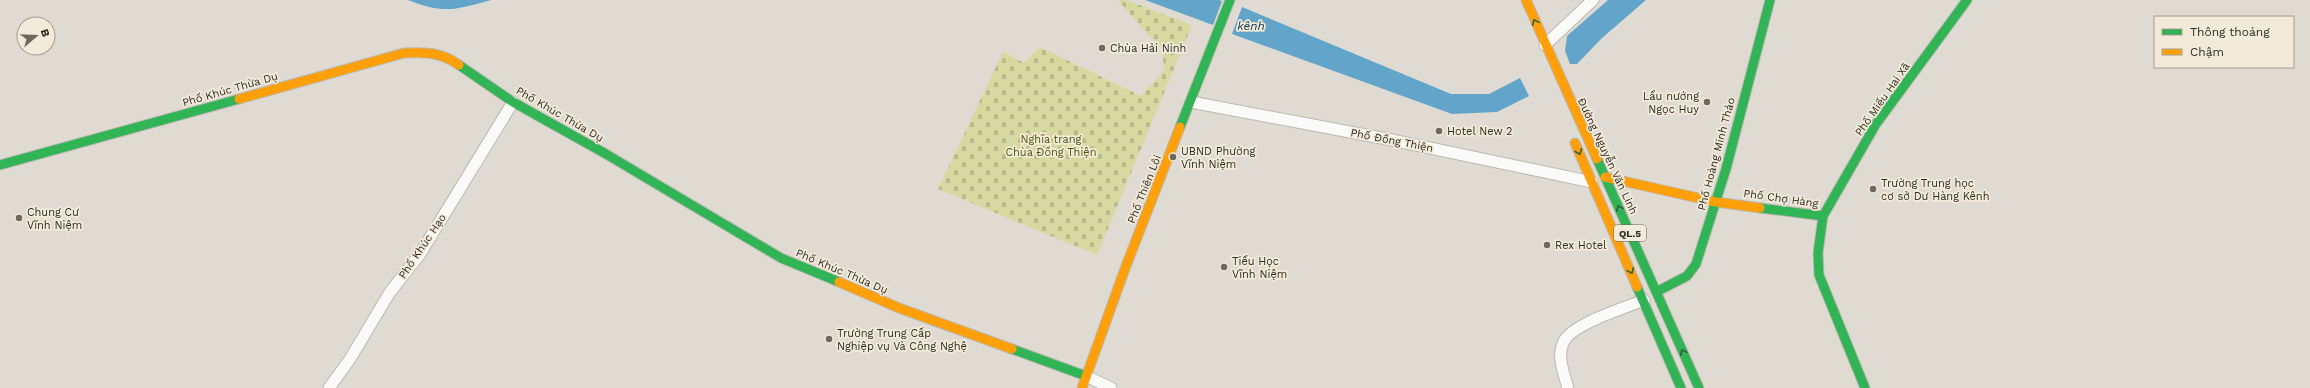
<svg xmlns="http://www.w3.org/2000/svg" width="2310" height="388" viewBox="0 0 2310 388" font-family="'Work Sans',sans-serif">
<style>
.cemetery{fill:url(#cemetery-stones)}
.water{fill:#62a4ca}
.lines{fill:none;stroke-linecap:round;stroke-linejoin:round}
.street-casing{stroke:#bbb8b1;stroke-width:13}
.fast-casing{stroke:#bbb8b1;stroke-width:11}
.slow-casing{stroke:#bbb8b1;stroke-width:11}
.street{stroke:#fafaf8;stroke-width:11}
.fast{stroke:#30b455;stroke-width:9}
.slow{stroke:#ff9f0a;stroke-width:9}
.oneway{stroke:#2f6238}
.poi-dot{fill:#6c6961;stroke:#f3ebd9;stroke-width:1.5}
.labels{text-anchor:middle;stroke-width:3.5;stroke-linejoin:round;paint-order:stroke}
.shield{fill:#f3ebd9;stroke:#69655a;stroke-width:1}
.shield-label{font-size:10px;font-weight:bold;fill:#2e2b24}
.poi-label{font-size:11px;fill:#2e2b24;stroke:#f3ebd9;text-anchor:start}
.street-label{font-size:11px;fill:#2e2b24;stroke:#f3ebd9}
.park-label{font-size:11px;fill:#50550a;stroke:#f3ebd9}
.water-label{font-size:12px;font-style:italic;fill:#0e354e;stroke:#f3ebd9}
</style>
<defs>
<pattern id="cemetery-stones" width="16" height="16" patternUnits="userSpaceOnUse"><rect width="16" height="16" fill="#d6daa0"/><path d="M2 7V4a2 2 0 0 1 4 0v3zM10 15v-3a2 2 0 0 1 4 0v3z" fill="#b8bb8a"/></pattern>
</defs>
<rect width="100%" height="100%" fill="#dfdbd2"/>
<path class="cemetery" d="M1118,0H1126L1192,25L1097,255L938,189L1003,52L1024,63L1040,47L1141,96L1164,70L1162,48L1141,27Z"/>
<path class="water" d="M408,0H491C455,10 444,14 408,0Z
M1145,0H1219L1222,1L1213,25Z
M1608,0H1646L1602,38L1577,64H1570L1565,51L1567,36Z
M1242,7L1451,94H1489L1520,78L1529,96L1497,112L1452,114L1232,34Z"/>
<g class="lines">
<g class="street-casing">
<path id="street" d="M1545,45L1593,0
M1191,102L1387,139L1592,182
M1086,376L1111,388
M329,388L350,359L390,292L420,254L513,102
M1568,388C1564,374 1557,357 1563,343C1571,324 1625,308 1644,300"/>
</g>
<g class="fast-casing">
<path id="fast" d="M459,65L513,102L606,154L781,258L839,282
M1180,127L1230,0
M1597,159L1699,388
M0,165L239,99
M1760,208L1823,216
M1637,287L1681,388
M1656,292L1687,276L1696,264L1726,169L1770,0
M1012,349L1086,376
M1865,388L1819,275L1818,253L1823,216L1876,124L1967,0"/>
</g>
<g class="slow-casing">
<path id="slow" d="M1526,0L1597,159
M239,99L404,53C425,52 441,52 459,65
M1575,143L1637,287
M1605,177L1716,202L1760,208
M839,282L899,308L1012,349
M1082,388L1126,266L1180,127"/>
</g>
<use href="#street" class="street"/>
<use href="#fast" class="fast"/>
<use href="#slow" class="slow"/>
</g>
<defs><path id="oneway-chevron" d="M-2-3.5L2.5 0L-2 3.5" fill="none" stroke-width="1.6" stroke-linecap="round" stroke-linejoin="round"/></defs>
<g class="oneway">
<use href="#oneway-chevron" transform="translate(1535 22) rotate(-114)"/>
<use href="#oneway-chevron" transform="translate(1579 152) rotate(67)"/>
<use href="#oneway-chevron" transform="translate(1619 208) rotate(-114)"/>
<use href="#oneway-chevron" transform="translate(1631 271) rotate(66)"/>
<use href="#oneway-chevron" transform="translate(1683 352) rotate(-114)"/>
</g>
<g class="poi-dot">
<circle cx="1102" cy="48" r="4"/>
<circle cx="1707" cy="102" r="4"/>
<circle cx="1439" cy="131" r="4"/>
<circle cx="1173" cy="157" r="4"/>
<circle cx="1873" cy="189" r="4"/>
<circle cx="19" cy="218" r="4"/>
<circle cx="1547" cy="245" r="4"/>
<circle cx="1224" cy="267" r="4"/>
<circle cx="829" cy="339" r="4"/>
</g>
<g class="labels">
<rect class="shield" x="1614" y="225" width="32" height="16" rx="3"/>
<g class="shield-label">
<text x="1630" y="237">QL.5</text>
</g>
<g class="poi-label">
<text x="1110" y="52">Chùa Hải Ninh</text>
<text x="1699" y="100" text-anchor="end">Lẩu nướng<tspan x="1699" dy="13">Ngọc Huy</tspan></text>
<text x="1447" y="135">Hotel New 2</text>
<text x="1181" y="155">UBND Phường<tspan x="1181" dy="13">Vĩnh Niệm</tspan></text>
<text x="1881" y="187">Trường Trung học<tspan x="1881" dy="13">cơ sở Dư Hàng Kênh</tspan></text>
<text x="27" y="216">Chung Cư<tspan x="27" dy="13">Vĩnh Niệm</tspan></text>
<text x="1555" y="249">Rex Hotel</text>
<text x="1232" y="265">Tiểu Học<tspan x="1232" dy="13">Vĩnh Niệm</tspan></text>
<text x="837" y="337">Trường Trung Cấp<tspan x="837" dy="13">Nghiệp vụ Và Công Nghệ</tspan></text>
</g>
<g class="street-label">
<text transform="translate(230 89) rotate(-16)" y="4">Phố Khúc Thừa Dụ</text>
<text transform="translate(1882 99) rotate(-55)" y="4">Phố Miếu Hai Xã</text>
<text transform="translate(560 114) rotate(30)" y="4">Phố Khúc Thừa Dụ</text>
<text transform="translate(1392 140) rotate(11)" y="4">Phố Đồng Thiện</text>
<text transform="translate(1716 154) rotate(-75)" y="4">Phố Hoàng Minh Thảo</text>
<text transform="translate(1608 156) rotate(65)" y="4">Đường Nguyễn Văn Linh</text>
<text transform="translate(1144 189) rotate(-68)" y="4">Phố Thiên Lôi</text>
<text transform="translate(1781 198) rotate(8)" y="4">Phố Chợ Hàng</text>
<text transform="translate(422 246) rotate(-56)" y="4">Phố Khúc Hạo</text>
<text transform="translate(842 271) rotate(23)" y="4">Phố Khúc Thừa Dụ</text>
</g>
<g class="park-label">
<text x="1051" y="143">Nghĩa trang<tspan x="1051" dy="13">Chùa Đồng Thiện</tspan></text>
</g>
<g class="water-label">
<text x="1251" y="30">kênh</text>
</g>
</g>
<rect x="2154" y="16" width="140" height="52" fill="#f3ebd9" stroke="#a49e91"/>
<rect x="2162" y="29" width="20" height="6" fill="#30b455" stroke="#a49e91"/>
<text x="2190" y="36" font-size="12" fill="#2e2b24">Thông thoáng</text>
<rect x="2162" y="49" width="20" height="6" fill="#ff9f0a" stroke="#a49e91"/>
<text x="2190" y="56" font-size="12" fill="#2e2b24">Chậm</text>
<g transform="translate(36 36) rotate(71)"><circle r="19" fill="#f3ebd9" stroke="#a49e91"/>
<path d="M0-3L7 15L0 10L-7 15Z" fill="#6c6961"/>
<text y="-6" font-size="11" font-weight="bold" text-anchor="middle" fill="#2e2b24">B</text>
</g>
</svg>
